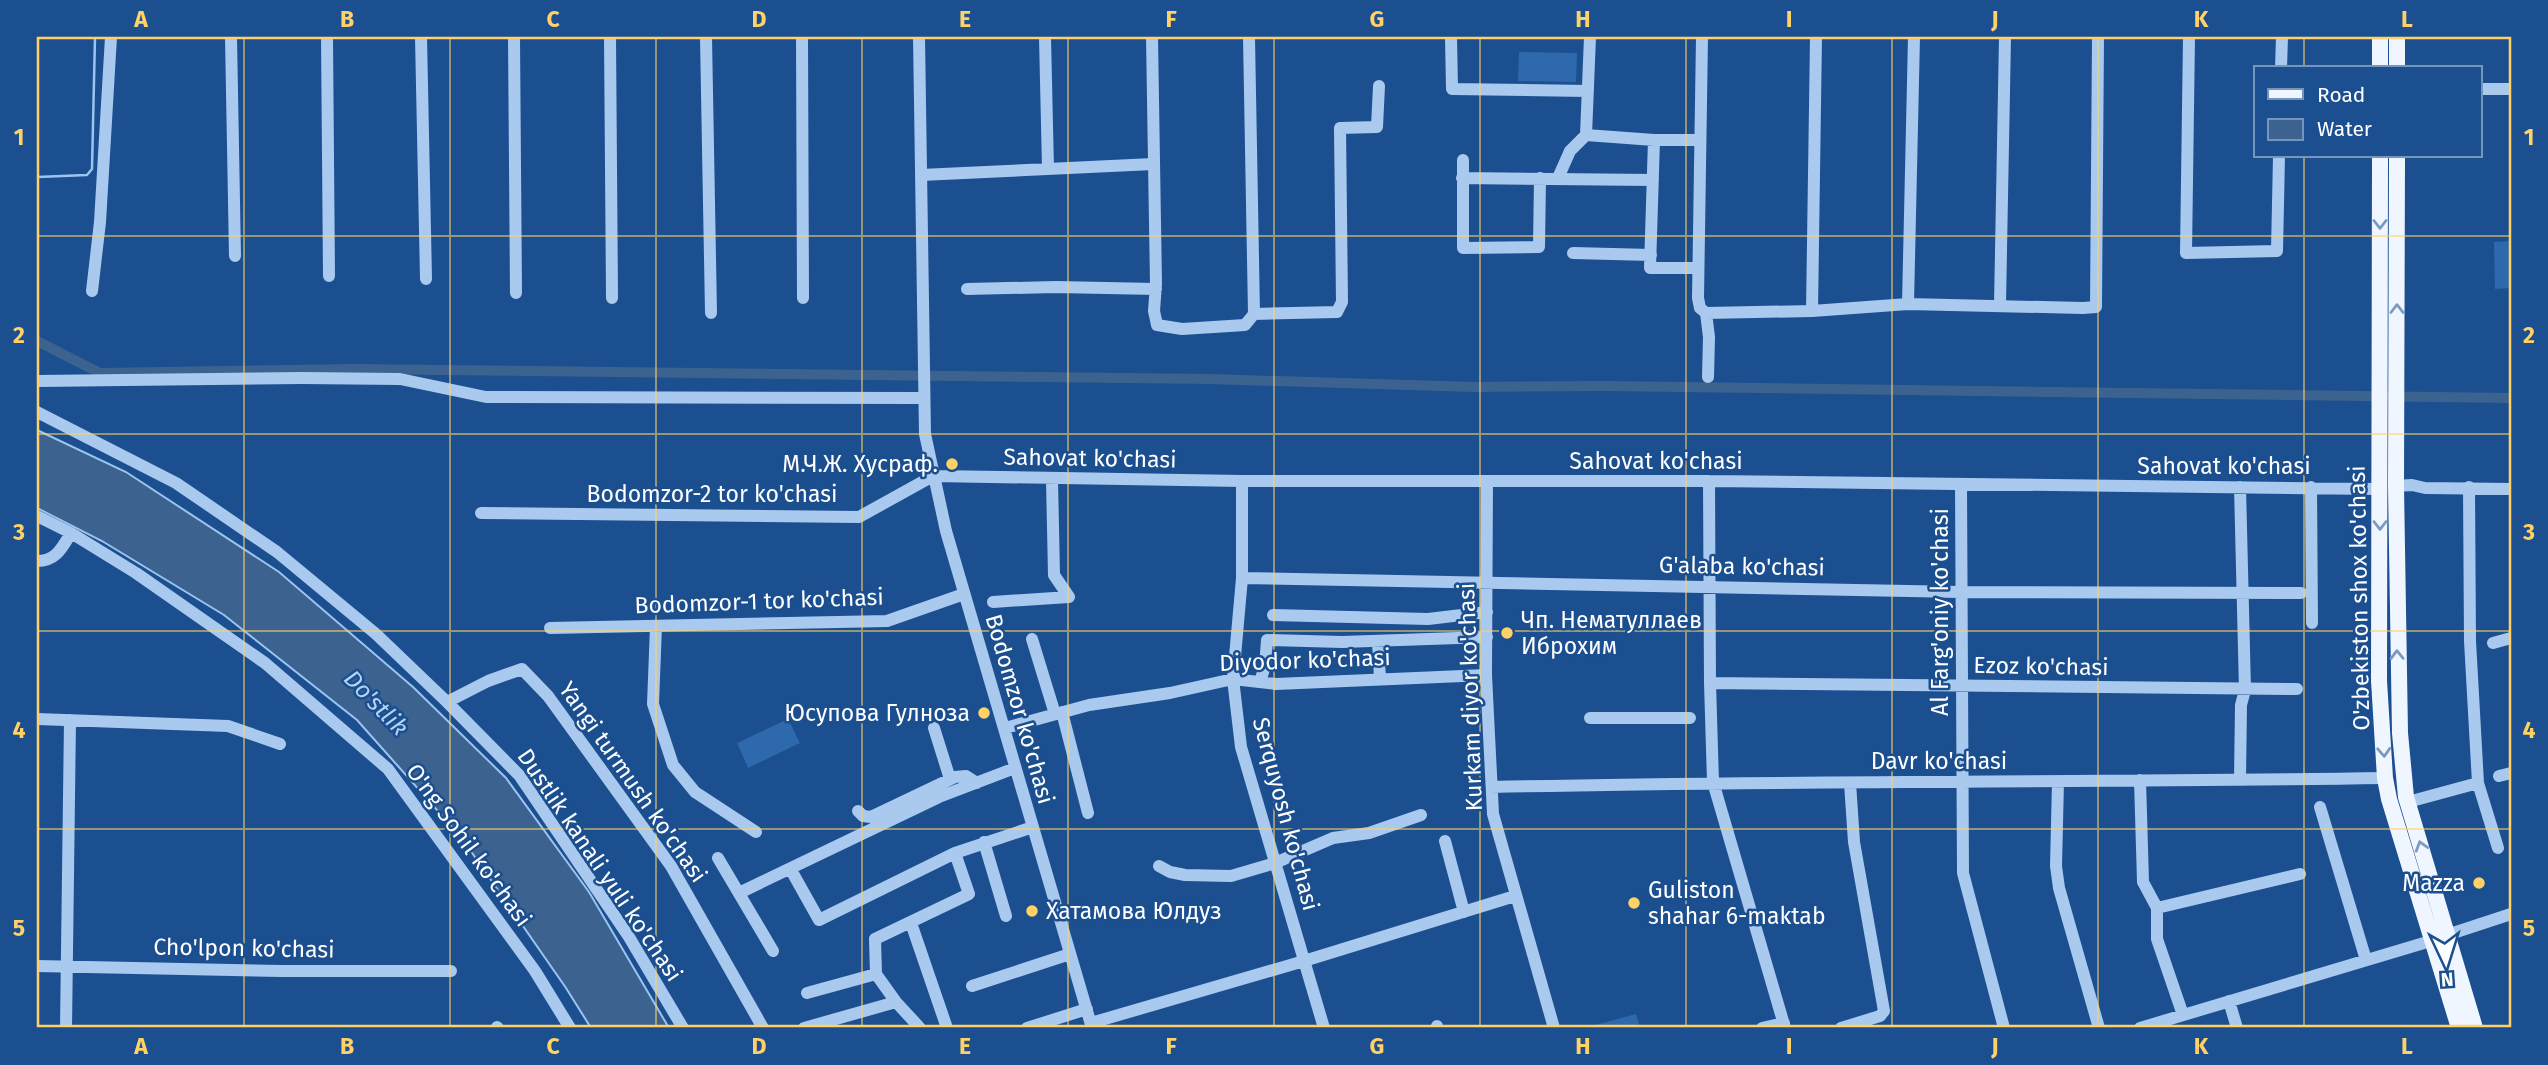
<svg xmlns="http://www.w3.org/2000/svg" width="2548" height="1065" viewBox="0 0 2548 1065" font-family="'Fira Sans',sans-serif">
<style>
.green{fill:#2e69ad}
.water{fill:#3c6290;stroke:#9cc4f0;stroke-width:2}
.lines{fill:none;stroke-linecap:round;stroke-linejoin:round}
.stream{stroke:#9cc4f0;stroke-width:2.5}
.canal{stroke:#3c6290;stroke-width:10}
.minor{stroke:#a9c9ee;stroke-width:12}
.major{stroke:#f0f6ff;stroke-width:16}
.oneway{stroke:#7b9ac1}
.grid{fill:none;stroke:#ffd166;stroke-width:2;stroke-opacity:0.55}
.poi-dot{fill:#ffd166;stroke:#1b4f8f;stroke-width:2.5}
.labels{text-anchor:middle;stroke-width:5;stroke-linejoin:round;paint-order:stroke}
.street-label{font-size:23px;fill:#fff;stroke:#1b4f8f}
.poi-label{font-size:23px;fill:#fff;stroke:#1b4f8f;text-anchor:end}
.water-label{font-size:24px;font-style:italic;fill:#b5d3f5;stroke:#1b4f8f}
.neatline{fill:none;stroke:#ffd166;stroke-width:2.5}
.grid-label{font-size:23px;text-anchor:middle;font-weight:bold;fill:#ffd166}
</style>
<rect width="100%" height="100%" fill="#1b4f8f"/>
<path class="green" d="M1519,52L1577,53L1576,82L1518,81Z
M2511,241V288L2495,289L2494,242Z
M788,719L800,743L748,768L737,743Z
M1636,1014L1640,1028H1584Z"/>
<path class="water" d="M37,430L126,472L279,572L413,687L506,778L589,892L669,1028H591L566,988L461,837L357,720L224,615L102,541L37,508Z"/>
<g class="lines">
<path class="stream" d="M37,177L87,175L92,169L95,37"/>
<path class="canal" d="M37,341L100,373L355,369L1209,379L1474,387L1603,386L2511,398"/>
<path class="minor" d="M231,37L235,256
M327,37L329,276
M421,37L426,279
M514,37L516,293
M610,37L612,298
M706,37L711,313
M802,37L803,298
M919,37L925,434L946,531L1092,1028
M1045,37L1048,169
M1152,37L1156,284L1154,311L1157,325L1182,329L1245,325L1254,314
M1249,37L1254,314
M1451,37L1452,89L1588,91
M1702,37L1698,298L1700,308L1706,313L1709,337L1708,377
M2189,37L2186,253L2277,251L2279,156
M2281,68L2282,37
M2480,89H2511
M1586,135L1590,37
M1654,140L1650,268H1698
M1463,160V248L1539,247L1540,178
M921,175L1153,164
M1462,178L1653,180
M1558,178L1570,151L1586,135L1654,140H1699
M1573,253L1651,255
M967,289L1056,287L1156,289
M92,291L100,222L111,37
M1908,304L1914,37
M2000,305L2005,37
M1812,311L1816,37
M1706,313L1812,311L1908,304L2083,308L2096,307L2098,37
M1254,314L1337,312L1342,302L1340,128L1377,127L1379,86
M37,381L302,378L400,379L486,397L923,398
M37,412L176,483L277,552L376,634L447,702L519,775L629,937L683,1028
M1052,480L1054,575L1069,597
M1242,481V578L1233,679L1241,747L1324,1028
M1709,481L1710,683L1713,782L1785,1028
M1487,482L1486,675L1493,814L1554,1028
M1961,485L1963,873L2004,1028
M2396,486L2412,485L2425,488L2511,489
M2240,487L2245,690L2241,705L2240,780
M2311,487L2312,623
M2469,487L2470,641L2478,783L2498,848
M481,513L859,517L933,476L1242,481H1709L2380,489
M37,516L71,533L136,573L265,663L388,769L535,971L570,1028
M37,561C56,561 62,548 71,533
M1242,578L1960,592L2301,593
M993,602L1069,597
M1273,615L1428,619L1487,612
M656,626L653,704L673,765L695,792L756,832
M550,628L887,621L964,594
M1032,639L1055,714
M1378,642L1380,679
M2493,643L2511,638
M1260,682L1265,666L1267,640L1342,642L1487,637
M1710,683L2297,689
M447,702L488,681L522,669L548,696L671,866L763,1028
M1062,712L1088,813
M1590,718H1690
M37,719L228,726L280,744
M934,728L950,779
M1005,728L1089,705L1170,693L1233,679L1276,684L1486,675
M2499,776L2511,773
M2140,780L2143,882L2157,908V939L2183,1015
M2058,782L2056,866L2059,888L2099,1028
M1492,787C1790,780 2088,783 2385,778
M2408,802L2478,783
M2320,807L2366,960
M858,811L863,816L871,817L955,777L966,776L977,783
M1445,841L1464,912
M984,842L1006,916
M718,858L773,951
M1159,866L1170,872L1185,875L1231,876L1275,863L1333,838L1369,833L1421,815
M791,870L819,920L955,853
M739,893L939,797L1015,768
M2157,908L2300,874
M911,923L947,1028
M2447,935L2511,914
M37,966L282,971H451
M972,986L1070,954
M807,993L876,974
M2229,1001L2237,1028
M1091,1023L1304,961L1515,896
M1437,1026V1028
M497,1027L498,1028
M66,1028L70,720
M804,1028L896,1002
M920,1028L896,1002L876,974L875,939L969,894L955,853L1033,827
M1027,1028L1087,1009
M1762,1028L1784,1023
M1841,1028L1880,1016L1884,1011L1854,842L1850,783
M2140,1028L2434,940"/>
<path class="major" d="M2380,37V68
M2397,37V68
M2380,156L2379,681L2385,778L2389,799L2459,1028
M2397,156L2396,486L2400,733L2406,797L2475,1028"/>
</g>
<defs><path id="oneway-chevron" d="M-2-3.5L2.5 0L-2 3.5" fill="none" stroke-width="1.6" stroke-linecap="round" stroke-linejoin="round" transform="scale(1.75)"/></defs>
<g class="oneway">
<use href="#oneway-chevron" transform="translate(2380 224) rotate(90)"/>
<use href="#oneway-chevron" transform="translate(2397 309) rotate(-90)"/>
<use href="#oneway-chevron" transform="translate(2380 525) rotate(90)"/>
<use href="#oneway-chevron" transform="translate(2397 655) rotate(-91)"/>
<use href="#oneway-chevron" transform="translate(2384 752) rotate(87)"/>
<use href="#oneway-chevron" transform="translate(2421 846) rotate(-107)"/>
</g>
<path class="grid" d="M244,37V1028M450,37V1028M656,37V1028M862,37V1028M1068,37V1028M1274,37V1028M1480,37V1028M1686,37V1028M1892,37V1028M2098,37V1028M2304,37V68M2304,156V1028M37,236H2511M37,434H2511M37,631H2511M37,829H2511"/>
<g class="poi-dot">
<circle cx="952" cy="464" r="7"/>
<circle cx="1507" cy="633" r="7"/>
<circle cx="984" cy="713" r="7"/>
<circle cx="2479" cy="883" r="7"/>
<circle cx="1634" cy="903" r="7"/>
<circle cx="1032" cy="911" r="7"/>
</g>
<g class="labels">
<g class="street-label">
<text transform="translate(1090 458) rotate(1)" y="8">Sahovat ko'chasi</text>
<text x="1656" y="469">Sahovat ko'chasi</text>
<text x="2224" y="474">Sahovat ko'chasi</text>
<text x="712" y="502">Bodomzor-2 tor ko'chasi</text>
<text transform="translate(1742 566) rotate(1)" y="8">G'alaba ko'chasi</text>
<text transform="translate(2359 598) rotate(-91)" y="8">O'zbekiston shox ko'chasi</text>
<text transform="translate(759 601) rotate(-2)" y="8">Bodomzor-1 tor ko'chasi</text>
<text transform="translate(1940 612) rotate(-90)" y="8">Al Farg'oniy ko'chasi</text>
<text transform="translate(1305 660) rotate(-2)" y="8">Diyodor ko'chasi</text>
<text transform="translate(2041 666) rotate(1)" y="8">Ezoz ko'chasi</text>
<text transform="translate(1470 697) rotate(-92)" y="8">Kurkam diyor ko'chasi</text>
<text transform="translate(1020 709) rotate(74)" y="8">Bodomzor ko'chasi</text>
<text x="1939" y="769">Davr ko'chasi</text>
<text transform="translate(633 782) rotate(55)" y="8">Yangi turmush ko'chasi</text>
<text transform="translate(1286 814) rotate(75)" y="8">Serquyosh ko'chasi</text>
<text transform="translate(469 845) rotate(54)" y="8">O'ng Sohil ko'chasi</text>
<text transform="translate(600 865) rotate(56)" y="8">Dustlik kanali yuli ko'chasi</text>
<text transform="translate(244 948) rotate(1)" y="8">Cho'lpon ko'chasi</text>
</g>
<g class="poi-label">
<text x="938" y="472">М.Ч.Ж. Хусраф.</text>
<text x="1521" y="628" text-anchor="start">Чп. Нематуллаев<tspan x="1521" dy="26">Иброхим</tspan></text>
<text x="970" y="721">Юсупова Гулноза</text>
<text x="2465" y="891">Mazza</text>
<text x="1648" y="898" text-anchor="start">Guliston<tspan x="1648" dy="26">shahar 6-maktab</tspan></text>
<text x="1046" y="919" text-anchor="start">Хатамова Юлдуз</text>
</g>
<g class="water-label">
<text transform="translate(376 703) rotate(46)" y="8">Do'stlik</text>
</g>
</g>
<rect width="2548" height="1065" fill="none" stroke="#1b4f8f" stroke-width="77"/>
<rect x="2254" y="66" width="228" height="91" fill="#1b4f8f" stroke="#7695bc" stroke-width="2"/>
<rect x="2268" y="89" width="35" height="10" fill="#f0f6ff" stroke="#7695bc" stroke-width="2"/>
<text x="2317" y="102" font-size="21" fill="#ffffff">Road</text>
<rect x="2268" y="119" width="35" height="21" fill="#3c6290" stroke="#7695bc" stroke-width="2"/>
<text x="2317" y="136" font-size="21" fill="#ffffff">Water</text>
<g transform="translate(2446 963) rotate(176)" stroke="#1b4f8f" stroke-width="5" paint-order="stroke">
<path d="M0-5L12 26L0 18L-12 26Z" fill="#ffffff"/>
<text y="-10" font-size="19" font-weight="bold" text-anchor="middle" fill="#ffffff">N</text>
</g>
<rect x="38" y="38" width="2472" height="988" class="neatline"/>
<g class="grid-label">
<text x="141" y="27">A</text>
<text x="347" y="27">B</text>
<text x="553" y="27">C</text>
<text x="759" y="27">D</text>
<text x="965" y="27">E</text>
<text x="1171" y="27">F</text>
<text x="1377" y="27">G</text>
<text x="1583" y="27">H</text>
<text x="1789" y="27">I</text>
<text x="1995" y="27">J</text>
<text x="2201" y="27">K</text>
<text x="2407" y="27">L</text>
<text x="19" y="145">1</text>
<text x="2529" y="145">1</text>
<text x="19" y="343">2</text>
<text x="2529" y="343">2</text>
<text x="19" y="540">3</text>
<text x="2529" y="540">3</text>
<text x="19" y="738">4</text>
<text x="2529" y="738">4</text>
<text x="19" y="936">5</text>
<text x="2529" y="936">5</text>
<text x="141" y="1054">A</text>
<text x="347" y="1054">B</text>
<text x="553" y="1054">C</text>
<text x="759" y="1054">D</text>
<text x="965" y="1054">E</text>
<text x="1171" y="1054">F</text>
<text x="1377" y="1054">G</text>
<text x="1583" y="1054">H</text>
<text x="1789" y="1054">I</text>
<text x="1995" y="1054">J</text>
<text x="2201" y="1054">K</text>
<text x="2407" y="1054">L</text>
</g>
</svg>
